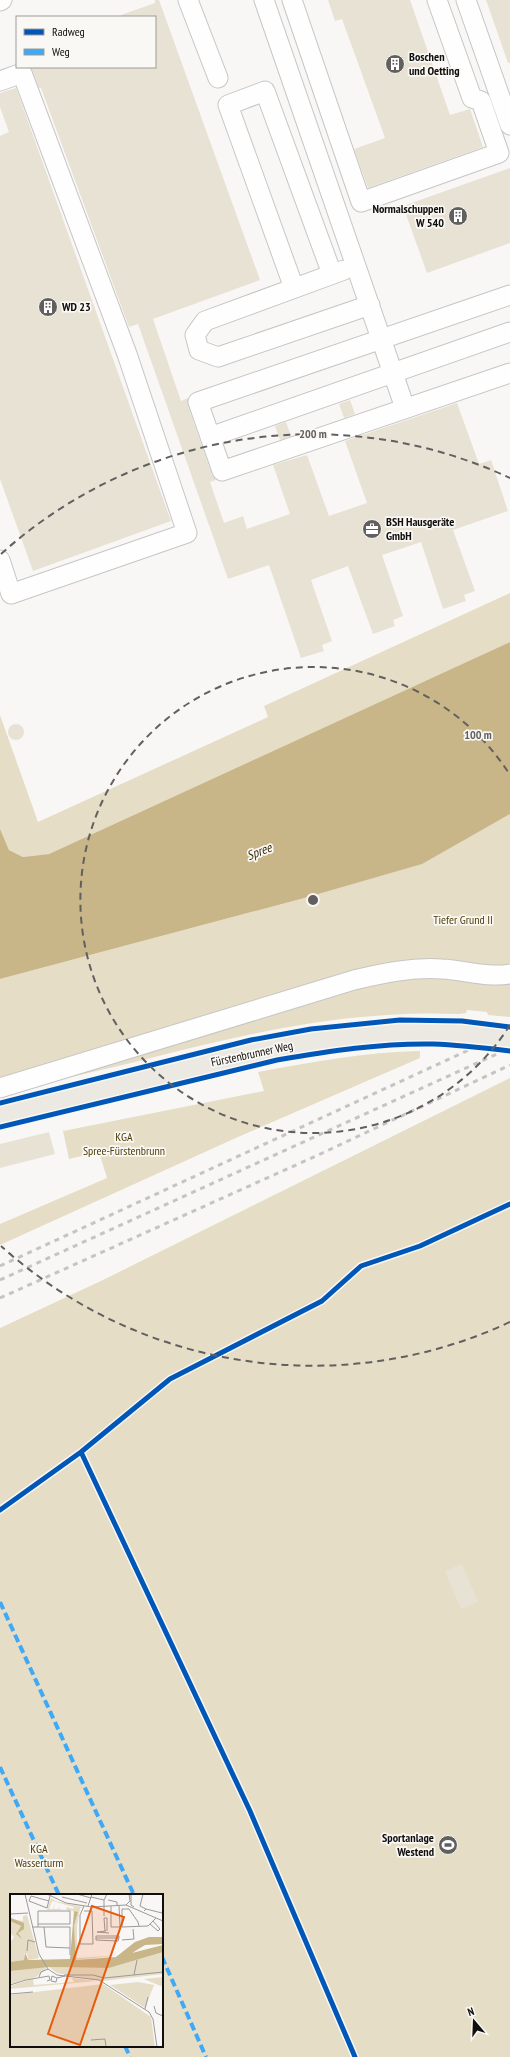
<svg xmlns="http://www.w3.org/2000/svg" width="510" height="2057" viewBox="0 0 510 2057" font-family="'PT Sans Narrow',sans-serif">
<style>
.green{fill:#e6ddc6;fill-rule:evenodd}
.water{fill:#c8b588}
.building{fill:#e8e2d5}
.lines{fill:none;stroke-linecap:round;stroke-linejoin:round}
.minor-casing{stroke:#c7c6c5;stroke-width:21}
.major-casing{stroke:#aea89b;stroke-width:24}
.minor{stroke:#fefefe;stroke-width:19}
.major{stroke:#ebe9e1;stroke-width:22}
.rail{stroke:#c5c4c4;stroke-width:3;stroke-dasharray:5 5;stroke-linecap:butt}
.major-bridge-casing{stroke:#aea89b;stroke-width:24;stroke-linecap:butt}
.major-bridge{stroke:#ebe9e1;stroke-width:22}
.quiet{stroke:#3fa9f5;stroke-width:4;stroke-dasharray:8 4;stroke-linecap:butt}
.cycleway-casing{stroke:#faf8f4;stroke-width:8}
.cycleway{stroke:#0057b8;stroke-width:5}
.ring{fill:none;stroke:#62605f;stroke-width:2;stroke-dasharray:7 5}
.labels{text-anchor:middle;stroke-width:3.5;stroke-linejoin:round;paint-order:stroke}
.poi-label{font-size:12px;font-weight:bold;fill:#100f0e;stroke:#faf8f4;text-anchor:start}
.park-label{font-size:12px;fill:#4f3d08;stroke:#faf8f4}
.street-label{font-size:12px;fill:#100f0e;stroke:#faf8f4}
.water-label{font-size:13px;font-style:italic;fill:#372c0f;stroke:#faf8f4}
.inset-road{fill:none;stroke:#9c9a99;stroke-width:1}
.view{fill:#e8590c;fill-opacity:0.15;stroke:#e8590c;stroke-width:2}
.inset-edge{fill:none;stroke:#100f0e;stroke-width:2}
.centre{fill:#62605f;stroke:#faf8f4;stroke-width:2}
.ring-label{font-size:12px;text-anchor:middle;font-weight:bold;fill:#62605f;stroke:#faf8f4;stroke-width:3.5;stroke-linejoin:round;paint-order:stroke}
</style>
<rect width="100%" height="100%" fill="#f9f7f5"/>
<path class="green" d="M510,593V642L49,854L23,857L9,850L0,829V715L38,822L268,717L264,706Z
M510,814V963L503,966L431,963L0,1082V979L308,897L421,864Z
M387,976L510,979V1017L488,1015L487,1012L467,1010L466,1013L460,1014C346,1009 241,1035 131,1063C98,1071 60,1079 26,1088Z
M420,1051V1058L238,1137L0,1245V1224L107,1178L99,1152L69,1159L63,1131L264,1091L258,1072C312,1062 365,1052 420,1051Z
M510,1078V2057H0V1328L103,1280ZM11,1895H162V2046H11Z"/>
<path class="water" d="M510,642V814L422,864L308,897L0,979V829L9,850L23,857L49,854Z"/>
<path class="building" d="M155,0H159L260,280L153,319L181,401L188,398V406L200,441L212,475L216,480L210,482L224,523L243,516L247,529L290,514L273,465L307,455L329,516L367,503L345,441L457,403L479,464L491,460L508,511L453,530L475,591L464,595L466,601L443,609L421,542L382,555L403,616L393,620L395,626L373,634L348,566L311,580L332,641L322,645L324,651L301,658L269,565L228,579L138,324L129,327L41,88H39L31,67H155V17H121V15L155,3Z
M328,0H410L450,115L470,109L483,147L368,188L354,149L385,138L342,19L335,21Z
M486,0H510V63H508Z
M16,88L171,521L33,571L0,479V136L9,132L0,107V93Z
M510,168V243L427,273L403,206Z
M350,400L355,414L344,418L339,404Z
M286,422L291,436L280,440L275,426Z
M8 732a8 8 0 1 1 16 0a8 8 0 1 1-16 0Z
M49,1132L55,1154L0,1168V1144Z
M462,1564L478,1602L461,1609L445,1571Z"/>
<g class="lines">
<g class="minor-casing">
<path id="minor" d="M188,0L218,78
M264,0L405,408
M292,0L361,202L499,153L481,101L472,98L437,0
M466,0L510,125
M0,1L2,0
M0,81L22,73L127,354L187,533L11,594L0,560
M344,270L205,321L195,335L199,350L218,357L370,305
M294,288L228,105L265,91L332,274
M510,295L198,402L222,471L510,373
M210,437L510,332
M0,1088L354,980C383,973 412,967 442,969C465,970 487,978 510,974"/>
</g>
<g class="major-casing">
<path id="major" d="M0,1115C112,1087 225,1053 339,1038C379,1032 419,1032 460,1032"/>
</g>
<use href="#minor" class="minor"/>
<use href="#major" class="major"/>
<path class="rail" d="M0,1266L510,1031
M0,1280L510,1048
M0,1298L316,1156L510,1065"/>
<g class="major-bridge-casing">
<path id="major-bridge" d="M460,1032L510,1038"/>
</g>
<use href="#major-bridge" class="major-bridge"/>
<path class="quiet" d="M0,1602L134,1895
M0,1767L59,1895
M162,1957L206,2057
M125,2046L130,2057"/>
<g class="cycleway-casing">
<path id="cycleway" d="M0,1103L251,1040L311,1029L400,1020L462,1021L510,1027
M0,1127L277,1060C329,1051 381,1043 433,1044C459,1045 485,1048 510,1051
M81,1452L250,1811L355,2057
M0,1510L81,1452L170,1379L322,1301L361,1266L420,1246L510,1204"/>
</g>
<use href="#cycleway" class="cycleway"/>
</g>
<g class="ring">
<path d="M510 1025A233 233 0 1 1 510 775"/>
<path d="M510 1322A466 466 0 0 1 1 1246M1 554A466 466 0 0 1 510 478"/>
</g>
<defs>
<g id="building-disc" transform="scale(1)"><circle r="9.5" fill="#62605f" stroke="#faf8f4"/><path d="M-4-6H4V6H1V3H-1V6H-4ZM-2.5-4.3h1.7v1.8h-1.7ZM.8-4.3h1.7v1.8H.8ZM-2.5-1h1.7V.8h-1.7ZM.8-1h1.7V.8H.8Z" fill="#fff"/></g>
<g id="office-disc" transform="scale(1)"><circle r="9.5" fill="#62605f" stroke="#faf8f4"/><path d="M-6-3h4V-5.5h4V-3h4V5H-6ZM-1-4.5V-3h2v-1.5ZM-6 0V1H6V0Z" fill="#fff"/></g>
<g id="stadium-disc" transform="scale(1)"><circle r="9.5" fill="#62605f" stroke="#faf8f4"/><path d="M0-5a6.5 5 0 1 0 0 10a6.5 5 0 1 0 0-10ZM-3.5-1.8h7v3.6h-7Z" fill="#fff"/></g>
</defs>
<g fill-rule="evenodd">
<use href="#building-disc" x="395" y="64"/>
<use href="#building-disc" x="458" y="216"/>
<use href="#building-disc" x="48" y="307"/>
<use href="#office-disc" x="372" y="529"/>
<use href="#stadium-disc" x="448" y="1845"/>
</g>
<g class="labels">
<g class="poi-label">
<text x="409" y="61">Boschen<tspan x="409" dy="14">und Oetting</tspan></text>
<text x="444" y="213" text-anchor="end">Normalschuppen<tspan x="444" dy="14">W 540</tspan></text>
<text x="62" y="311">WD 23</text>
<text x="386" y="526">BSH Hausgeräte<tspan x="386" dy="14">GmbH</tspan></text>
<text x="434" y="1842" text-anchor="end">Sportanlage<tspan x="434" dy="14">Westend</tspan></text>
</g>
<g class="park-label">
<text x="463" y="924">Tiefer Grund II</text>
<text x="124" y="1141">KGA<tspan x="124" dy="14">Spree-Fürstenbrunn</tspan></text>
<text x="39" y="1853">KGA<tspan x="39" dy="14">Wasserturm</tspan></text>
</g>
<g class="street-label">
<text transform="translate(252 1054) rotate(-12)" y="4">Fürstenbrunner Weg</text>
</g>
<g class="water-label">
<text transform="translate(259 851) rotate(-22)" y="5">Spree</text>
</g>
</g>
<g transform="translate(10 1894)">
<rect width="153" height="153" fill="#f9f7f5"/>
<path d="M41,4L45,7L73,13L70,14L67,32V64L110,61L65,66L64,32L68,18L56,16L57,13L63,15L64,13L42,7L39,15H43L45,9L44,15H48L50,11L49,15L55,16H37ZM17,21L29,64L18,66L17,59H14V66L0,68V49L4,43L0,39V27L11,32L7,38L10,43L8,39L14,32L0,25L13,27V22ZM153,58V80L92,87L47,79L39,73L99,74ZM35,73L36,75L26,83L0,90V77ZM153,83V93L134,85ZM62,84L86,87L0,95V92L23,85L24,91L64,88ZM128,88L144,91L135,114L100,91ZM93,90L141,123L145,153H0V101Z" fill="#e6ddc6"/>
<path d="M64,17L68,18L64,32L66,66L106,63L125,48L139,43H153V50L135,51L122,59L153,51V58L99,74L39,73L0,77V68L14,66L15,58L18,66L60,65ZM1,24L14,29V35L8,39L12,45L6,40L11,32L0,27Z" fill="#c8b588"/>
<path class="inset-road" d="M15,0L29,60L38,75L47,81L89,86L139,118L143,125L147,153M37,0L56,9L82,13L116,11L120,7L119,0M67,0L81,4M121,0V11L124,13M133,0L130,12L136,15M52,3L77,9M81,3L94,6L97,0M94,6V22M98,6L107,8V12M39,7L21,2L19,7L37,14L40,2M116,11L153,27M78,12L82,0M101,12V33H110L109,12M112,15V33L138,32L146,24M112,15H119L128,28L129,32M74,17H82L83,50H70V21L74,12M134,17L136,15L152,19L153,14M0,20L18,19M140,30L148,37L150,35L143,27M22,33H60V61M28,33V30H60V17H28V30M34,33L36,53L60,54M95,37L94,24H97V37M96,37L87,38L99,39M86,44H109L108,47L86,46V42H109V44M112,46L124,45L123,35M17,57L18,46L25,48M54,81H83L94,84L153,78M124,81L127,66M29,83L31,78L38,75M47,84L42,82L41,87L46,88L47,84L55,82M0,91L16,86L39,82L40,86L37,87M0,100L23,98M153,104V118M144,112L146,119L153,122M135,115L138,103M81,146L95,145L96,153"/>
<path class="view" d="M82,12L114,23L70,151L38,140Z"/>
<rect width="153" height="153" class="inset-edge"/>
</g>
<circle cx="313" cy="900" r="6" class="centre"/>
<g class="ring-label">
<text x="313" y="438">200 m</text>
<text x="478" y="739">100 m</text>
</g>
<rect x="16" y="16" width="140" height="52" fill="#faf8f4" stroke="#9c9b98"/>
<rect x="24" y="29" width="20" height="6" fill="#0057b8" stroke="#9c9b98"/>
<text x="52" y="36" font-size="12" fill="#100f0e">Radweg</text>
<rect x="24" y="49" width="20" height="6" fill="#3fa9f5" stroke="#9c9b98"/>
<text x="52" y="56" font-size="12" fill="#100f0e">Weg</text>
<g transform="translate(474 2021) rotate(341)" stroke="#faf8f4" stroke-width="3" paint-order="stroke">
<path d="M0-3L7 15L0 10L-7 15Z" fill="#100f0e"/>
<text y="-6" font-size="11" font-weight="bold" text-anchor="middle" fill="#100f0e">N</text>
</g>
</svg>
